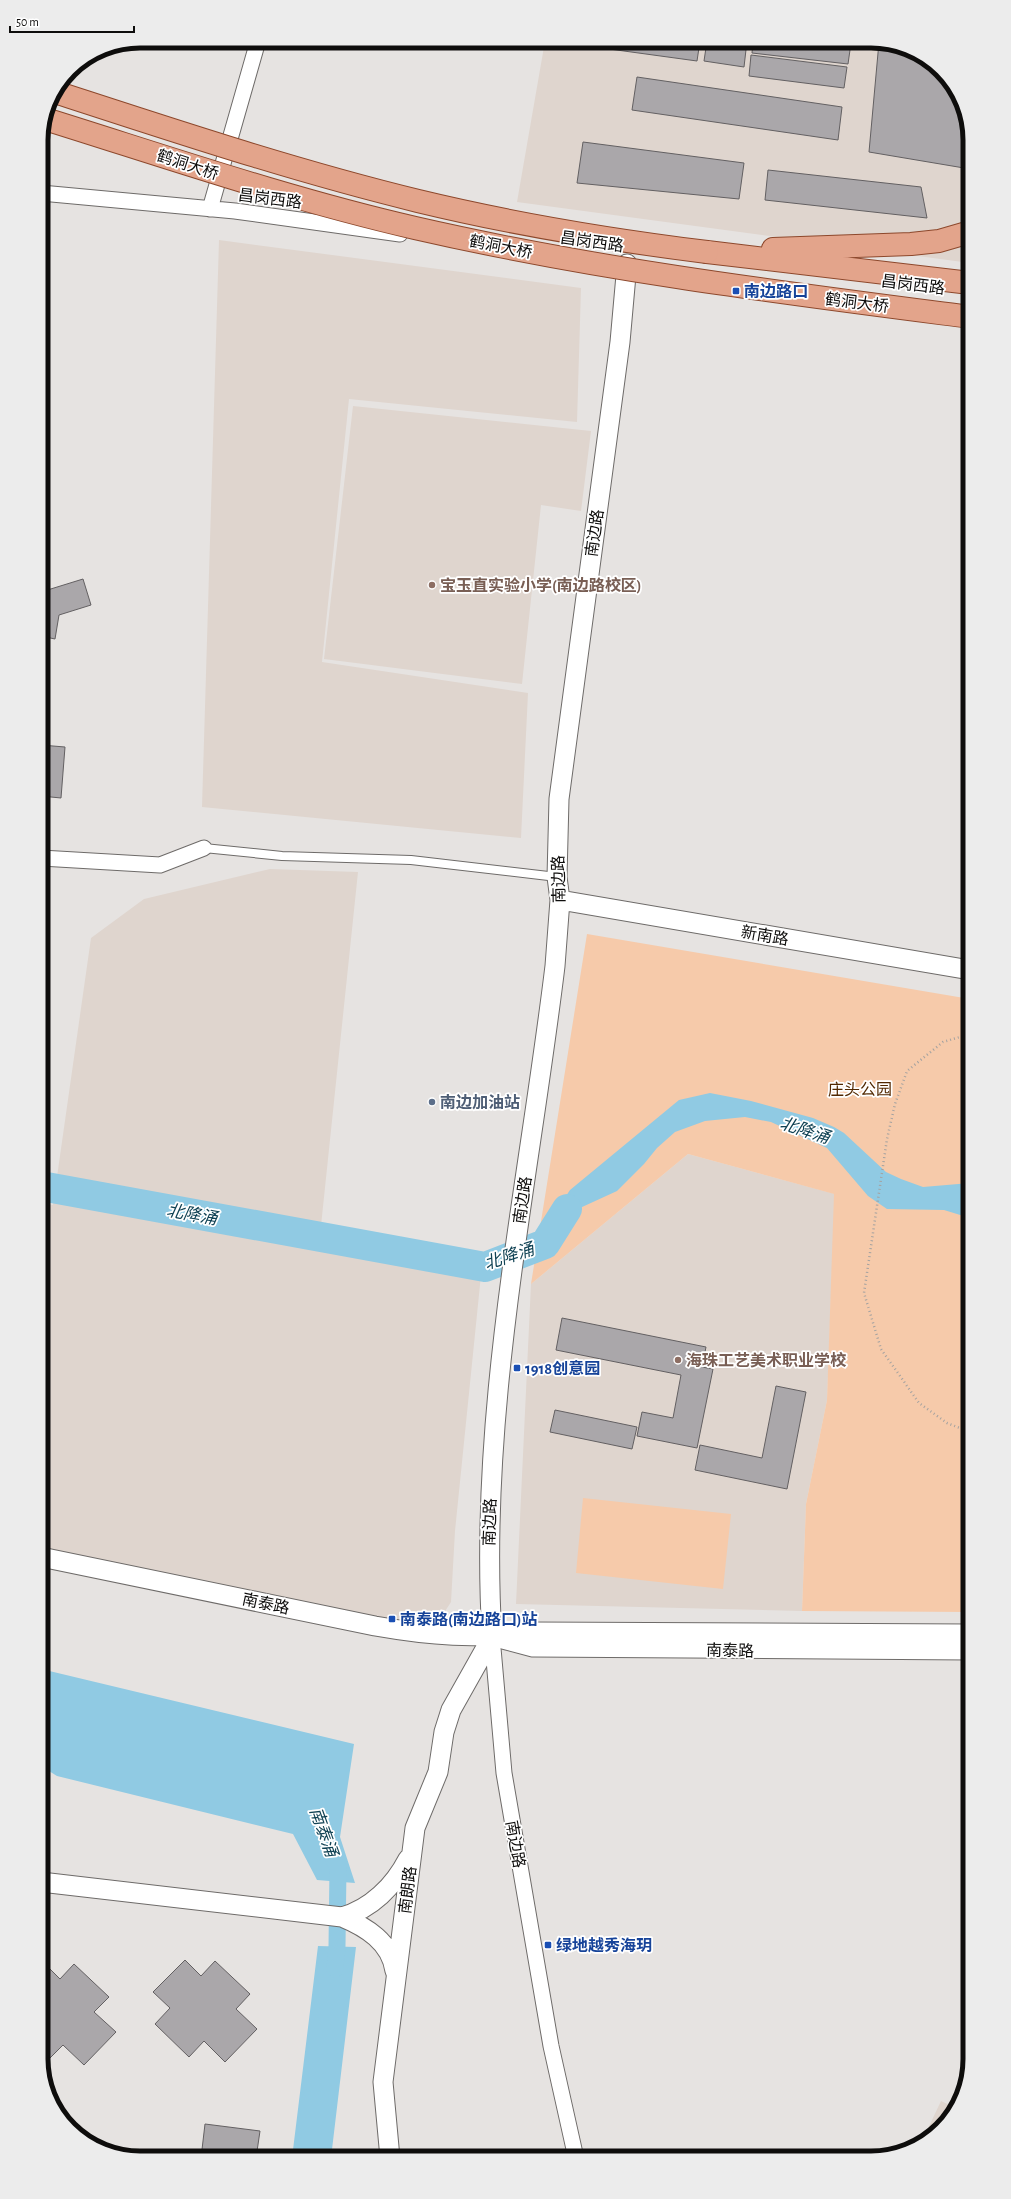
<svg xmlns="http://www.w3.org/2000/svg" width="1011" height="2199" viewBox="0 0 1011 2199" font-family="'Alegreya Sans','Noto Sans SC',sans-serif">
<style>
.built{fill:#dfd5ce}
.green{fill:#f6caaa}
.water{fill:#90cae3}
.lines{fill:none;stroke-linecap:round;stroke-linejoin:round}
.canal{stroke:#90cae3;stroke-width:17}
.river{stroke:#90cae3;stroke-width:30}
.building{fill:#aaa7aa;stroke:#636062}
.service-casing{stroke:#6e6b69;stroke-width:10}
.minor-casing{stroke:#6e6b69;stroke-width:17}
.tertiary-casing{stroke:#6e6b69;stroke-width:21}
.primary-casing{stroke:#8d482c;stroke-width:24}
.path{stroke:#a4a2a0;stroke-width:2.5;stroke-dasharray:1 3;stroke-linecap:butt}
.service{stroke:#fff;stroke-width:8}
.minor{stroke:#fff;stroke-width:15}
.tertiary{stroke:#fff;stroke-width:19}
.primary{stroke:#e3a48b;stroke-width:22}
.primary-bridge-casing{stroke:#8d482c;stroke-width:24;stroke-linecap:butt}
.primary-bridge{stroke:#e3a48b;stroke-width:22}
.transit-dot{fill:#1a4fb4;stroke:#fff;stroke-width:1.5}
.education-dot{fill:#8d6e63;stroke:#fff;stroke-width:1.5}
.service-dot{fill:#5c6f8a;stroke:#fff;stroke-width:1.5}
.labels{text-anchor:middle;stroke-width:3.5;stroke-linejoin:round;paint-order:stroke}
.street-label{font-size:16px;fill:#0e0d0c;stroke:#fff}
.transit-label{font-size:16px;font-weight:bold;fill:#164399;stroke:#fff;text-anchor:start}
.education-label{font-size:16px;font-weight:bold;fill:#785e54;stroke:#fff;text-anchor:start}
.park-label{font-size:16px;fill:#522800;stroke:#fff}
.service-label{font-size:16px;font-weight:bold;fill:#4e5e75;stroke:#fff;text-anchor:start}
.water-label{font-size:17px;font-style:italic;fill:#104254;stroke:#fff}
.rim{fill:none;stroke:#0e0d0c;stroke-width:5}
</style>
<rect width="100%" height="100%" fill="#e6e3e1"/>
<path class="built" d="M545,41H878L932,61L965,108L970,140V263L517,202Z
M219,240L581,288L577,422L349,399L322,662L528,693L521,838L202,807Z
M353,406L591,431L581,511L541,505L522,684L324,659Z
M270,869L358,872L319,1245L481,1275L455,1531L451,1602L440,1619L423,1626L41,1547V1203L53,1205L91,938L144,899Z
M688,1154L835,1194L827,1400L806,1504L802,1611L516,1604L531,1284Z
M941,2101L956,2108L950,2119L923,2139Z"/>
<path class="green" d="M587,934L970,999V1612L802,1611L806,1504L827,1400L834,1194L688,1154L531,1284Z
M583,1498L731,1514L723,1589L576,1573Z"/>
<path class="water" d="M710,1093L751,1101L813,1118L834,1127L844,1133L886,1172L901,1179L923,1187L970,1183V1218L944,1210L887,1209L868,1196L827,1148L771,1122L745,1117L705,1121L675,1132L657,1148L644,1164L617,1191L569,1213L545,1244V1238L554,1214L570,1190L679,1100Z
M41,1669L354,1744L340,1837L355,1883L317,1880L293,1834L57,1776L41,1766Z
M318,1946L356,1947L331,2158H292Z"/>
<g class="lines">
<path class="canal" d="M334,1860L338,1868L337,1946L335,1969"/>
<path class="river" d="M41,1186L485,1267L545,1244L567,1209"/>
</g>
<path class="building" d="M603,41H700L697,61L602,48Z
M707,41H747L744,67L704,61Z
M753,41H834L851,43L848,64L752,53Z
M879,42L932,61L965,108L970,140V169L869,152Z
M751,55L847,67L844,88L749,76Z
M637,77L842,107L838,140L632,110Z
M583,142L744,163L739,199L577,183Z
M768,170L921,187L927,218L765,200Z
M83,579L91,605L59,615L55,639L41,636V592Z
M41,745L65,747L61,798L41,796Z
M562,1318L706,1347L702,1367L713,1369L697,1448L637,1436L642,1412L673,1418L681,1375L556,1350Z
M776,1386L806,1392L787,1489L695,1470L700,1445L762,1458Z
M555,1410L637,1427L632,1449L550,1432Z
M185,1960L201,1976L215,1961L250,1994L236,2009L257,2029L225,2062L204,2041L189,2057L155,2024L170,2008L153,1992Z
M44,1963L60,1979L74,1964L109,1997L94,2012L116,2032L84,2065L63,2045L48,2060L41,2054V1966Z
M205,2124L260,2131L256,2158H201Z"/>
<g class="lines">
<g class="service-casing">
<path id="service" d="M204,848L282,856L411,860L557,877"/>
</g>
<g class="minor-casing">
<path id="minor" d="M41,193L235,211L400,234
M210,209L258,41
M41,858L160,865L204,848
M492,1637L504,1773L551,2046L576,2158"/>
</g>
<g class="tertiary-casing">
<path id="tertiary" d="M560,900L970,970
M41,1557L375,1626C432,1636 474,1639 532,1632L970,1634
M492,1637C478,1411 528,1189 555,966L560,900L557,877L559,799L620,342L627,264
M503,1639L533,1647L970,1650
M41,1882L342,1917C366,1927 391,1942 395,1971
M342,1917C371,1909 394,1886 408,1859
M390,2158L383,2082L415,1828L438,1772L444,1732L451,1710L492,1637"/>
</g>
<g class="primary-casing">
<path id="primary" d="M773,249L911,244L939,241L970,232
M707,252L970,283"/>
</g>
<path class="path" d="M970,1432L947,1423L919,1403L881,1349L864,1293L887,1139L895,1104L907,1071L943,1042L970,1034"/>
<use href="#service" class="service"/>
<use href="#minor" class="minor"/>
<use href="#tertiary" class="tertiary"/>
<use href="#primary" class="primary"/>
<g class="primary-bridge-casing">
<path id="primary-bridge" d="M55,92C175,131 295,171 418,201C513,224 610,240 707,252
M45,119C167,157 289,199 415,228C598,270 784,293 970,317"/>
</g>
<use href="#primary-bridge" class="primary-bridge"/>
</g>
<g class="transit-dot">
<rect x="732" y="287" width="8" height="8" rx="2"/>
<rect x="513" y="1364" width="8" height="8" rx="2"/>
<rect x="388" y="1615" width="8" height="8" rx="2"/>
<rect x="544" y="1941" width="8" height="8" rx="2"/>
</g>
<g class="education-dot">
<circle cx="432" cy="585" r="4"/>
<circle cx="678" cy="1360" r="4"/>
</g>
<circle class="service-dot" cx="432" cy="1102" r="4"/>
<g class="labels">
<g class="street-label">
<text transform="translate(188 164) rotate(18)" y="6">鹤洞大桥</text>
<text transform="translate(270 198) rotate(7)" y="6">昌岗西路</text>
<text transform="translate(592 241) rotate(8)" y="6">昌岗西路</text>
<text transform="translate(501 246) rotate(11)" y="6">鹤洞大桥</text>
<text transform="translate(913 284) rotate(7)" y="6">昌岗西路</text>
<text transform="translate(857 302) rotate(7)" y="6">鹤洞大桥</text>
<text transform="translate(594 533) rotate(-82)" y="6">南边路</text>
<text transform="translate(558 879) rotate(-91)" y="6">南边路</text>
<text transform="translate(765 935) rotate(10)" y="6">新南路</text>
<text transform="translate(522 1200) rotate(-82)" y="6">南边路</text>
<text transform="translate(489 1522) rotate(-88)" y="6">南边路</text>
<text transform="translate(266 1603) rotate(12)" y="6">南泰路</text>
<text transform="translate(730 1650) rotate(1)" y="6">南泰路</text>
<text transform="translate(516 1844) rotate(80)" y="6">南边路</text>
<text transform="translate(407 1890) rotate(-83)" y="6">南朗路</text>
</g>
<g class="transit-label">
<text x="744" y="297">南边路口</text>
<text x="525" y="1374">1918创意园</text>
<text x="400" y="1625">南泰路(南边路口)站</text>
<text x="556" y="1951">绿地越秀海玥</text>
</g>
<g class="education-label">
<text x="440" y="591">宝玉直实验小学(南边路校区)</text>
<text x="686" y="1366">海珠工艺美术职业学校</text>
</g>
<g class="park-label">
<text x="860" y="1095">庄头公园</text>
</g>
<g class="service-label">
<text x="440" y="1108">南边加油站</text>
</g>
<g class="water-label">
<text transform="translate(805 1130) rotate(18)" y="6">北降涌</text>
<text transform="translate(192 1214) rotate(10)" y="6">北降涌</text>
<text transform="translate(509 1256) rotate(-18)" y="6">北降涌</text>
<text transform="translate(324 1832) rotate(70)" y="6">南泰涌</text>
</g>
</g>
<path d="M0 0H1011V2199H0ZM140 48H871A92 92 0 0 1 963 140V2059A92 92 0 0 1 871 2151H140A92 92 0 0 1 48 2059V140A92 92 0 0 1 140 48Z" fill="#ececec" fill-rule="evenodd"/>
<path class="rim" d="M140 48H871A92 92 0 0 1 963 140V2059A92 92 0 0 1 871 2151H140A92 92 0 0 1 48 2059V140A92 92 0 0 1 140 48Z"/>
<path d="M10 26v6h124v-6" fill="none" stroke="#0e0d0c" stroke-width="2"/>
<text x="16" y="26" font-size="12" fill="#0e0d0c" stroke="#ffffff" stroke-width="3" paint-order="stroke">50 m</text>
</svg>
